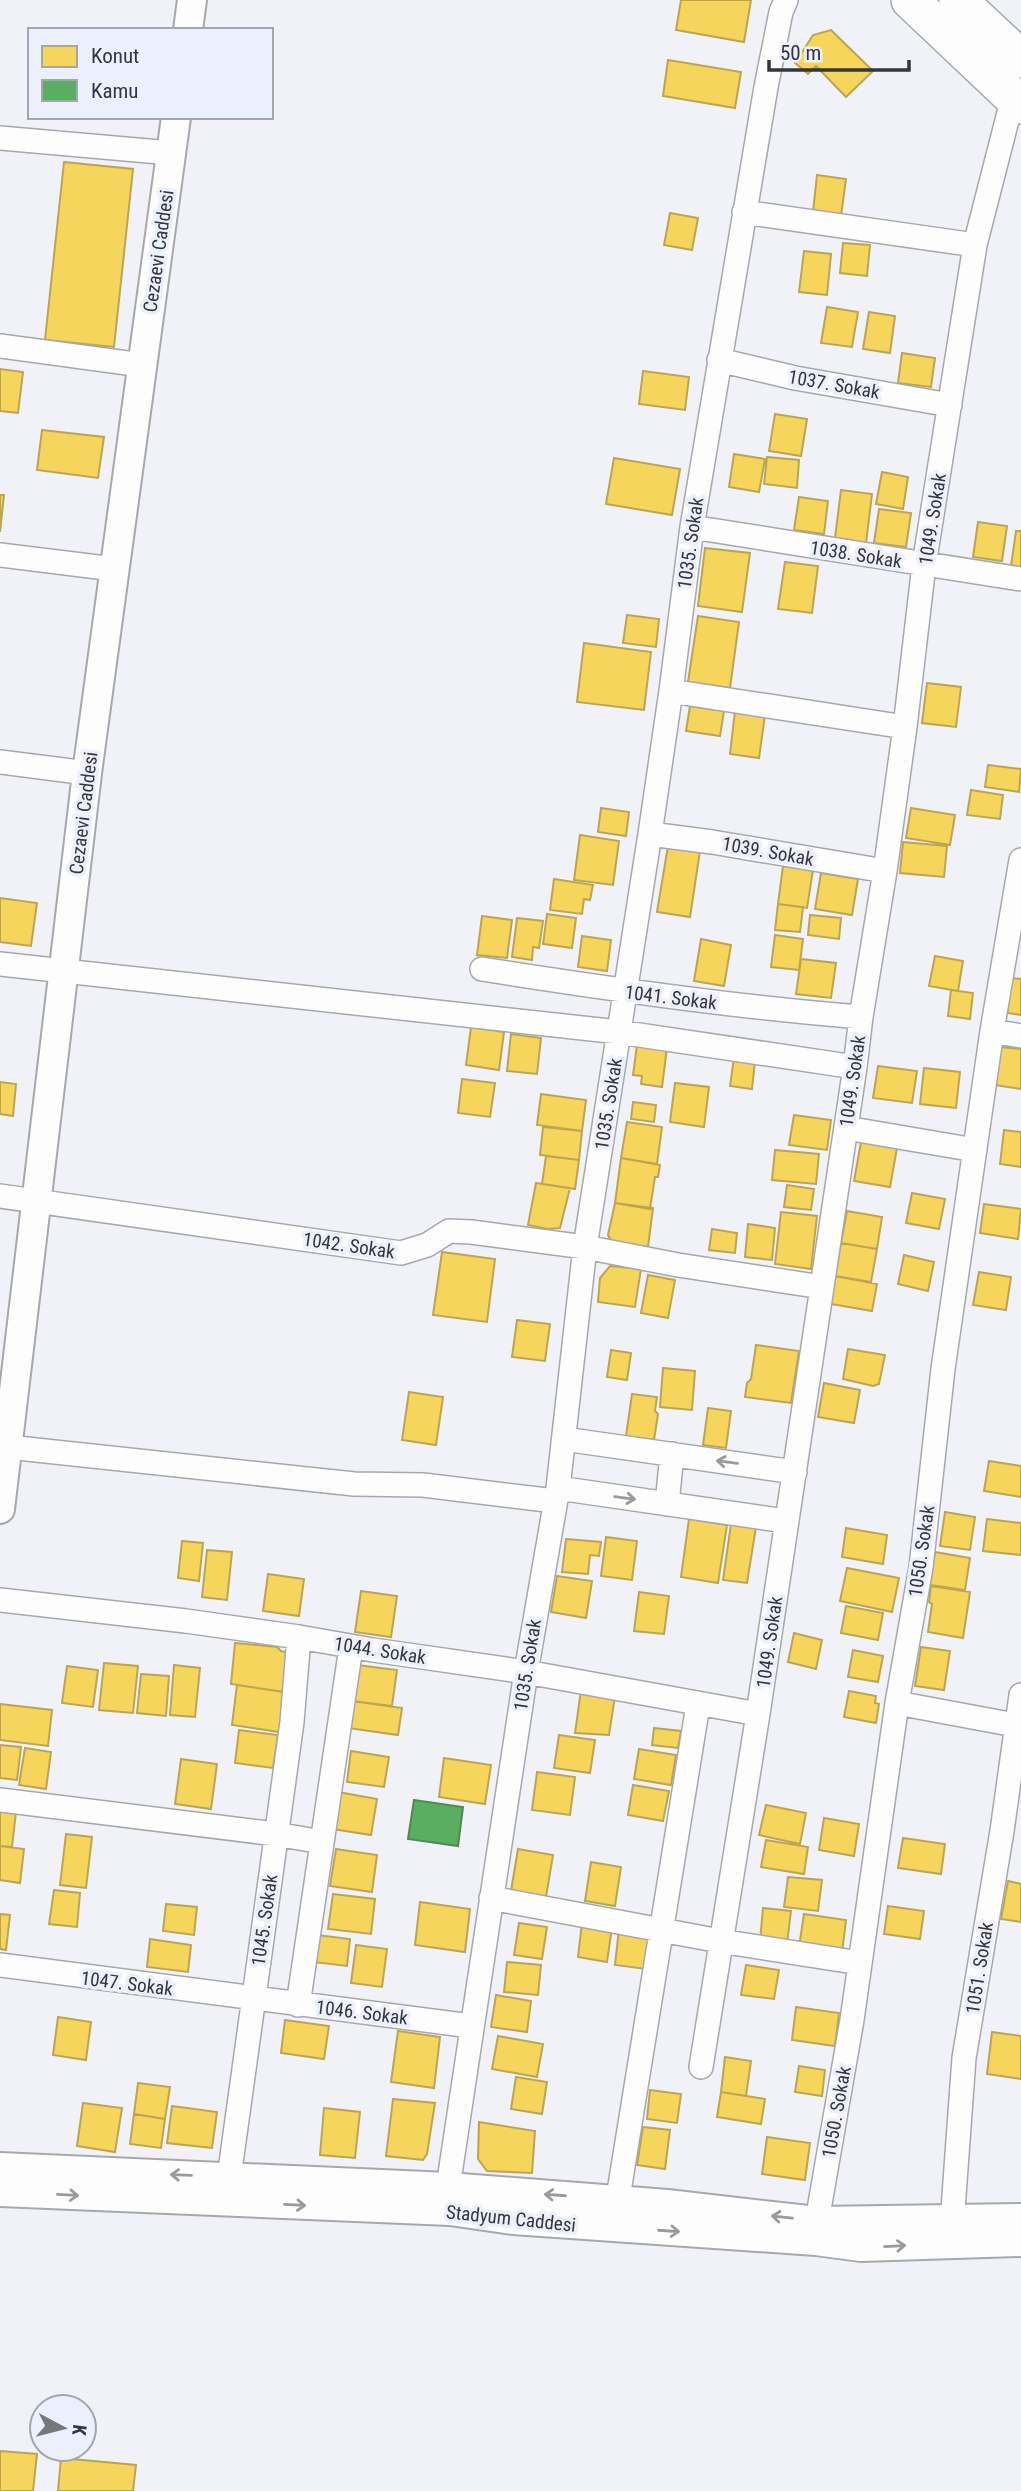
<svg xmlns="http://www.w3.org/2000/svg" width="1021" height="2491" viewBox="0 0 1021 2491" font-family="'Roboto Condensed',sans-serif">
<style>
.homes{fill:#f6d55c;stroke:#bca552;stroke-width:2}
.public{fill:#5aae61;stroke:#4f8a55;stroke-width:2}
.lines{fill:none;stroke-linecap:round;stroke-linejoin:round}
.minor-casing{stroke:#a7a8ad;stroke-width:26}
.tertiary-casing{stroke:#a7a8ad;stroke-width:32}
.trunk-casing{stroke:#a7a8ad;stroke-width:40}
.minor{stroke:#fdfdfe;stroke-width:23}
.tertiary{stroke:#fdfdfe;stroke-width:28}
.trunk{stroke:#fdfdfe;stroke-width:37}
.oneway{stroke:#989a9c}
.labels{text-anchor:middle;stroke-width:7;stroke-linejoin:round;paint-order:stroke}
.street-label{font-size:19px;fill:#34363a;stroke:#ecf0fc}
</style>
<rect width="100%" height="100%" fill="#f0f2f8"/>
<path class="homes" d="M681,0H751L744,42L676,30Z
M831,30L873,71L846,97L816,66L808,74L795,63L813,35Z
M668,60L741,72L735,108L663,96Z
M64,162L133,169L114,347L45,340Z
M817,175L846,179L841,216L813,212Z
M670,213L698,218L692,250L664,245Z
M843,243L870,245L867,276L840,273Z
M804,251L831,254L827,295L799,292Z
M827,307L858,312L852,347L821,343Z
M869,312L895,316L890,353L863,349Z
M902,353L935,358L931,387L898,383Z
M0,369L23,372L18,413L0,411Z
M643,371L689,377L685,410L639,404Z
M775,414L807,419L801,456L769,451Z
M42,430L104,437L98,478L37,470Z
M734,454L765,459L759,492L729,487Z
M767,457L799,460L797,488L764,484Z
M614,458L680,469L672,515L606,504Z
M882,472L908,477L903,509L876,504Z
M841,490L872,494L866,543L835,538Z
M0,495H4L0,532Z
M799,497L828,501L824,534L794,530Z
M879,509L911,513L906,547L874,543Z
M978,522L1007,526L1002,561L973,557Z
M1016,531H1021V567L1011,566Z
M705,548L750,553L742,612L698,606Z
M785,562L818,566L812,613L778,609Z
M627,615L659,619L656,647L623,643Z
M698,616L739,622L730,688L688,682Z
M584,643L651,652L644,710L577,702Z
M927,683L961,687L956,727L922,723Z
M690,706L724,711L720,736L686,731Z
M735,711L765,715L759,758L730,754Z
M988,765L1021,769L1019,792L985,787Z
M971,790L1003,795L1000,819L967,815Z
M601,808L629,812L626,836L598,832Z
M911,808L955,815L950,845L906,838Z
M580,835L619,841L613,885L574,880Z
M903,842L947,846L944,877L900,873Z
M668,846L700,851L690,917L657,912Z
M783,866L813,870L807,908L778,904Z
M821,873L858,879L852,915L815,909Z
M554,879L593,885L590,900L584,899L582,914L550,910Z
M0,898L37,903L31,946L0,942Z
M778,904L803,907L800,932L775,930Z
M547,914L576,918L572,948L543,944Z
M810,915L841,918L839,939L808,935Z
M482,916L512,920L507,958L477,955Z
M517,918L543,921L539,948L533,947L532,960L512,957Z
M775,935L803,939L799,970L771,967Z
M582,936L611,940L607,971L578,967Z
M701,939L731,945L724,986L694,981Z
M935,956L963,961L958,991L929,986Z
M801,959L836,963L831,998L796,994Z
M1012,978L1021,979V1015L1007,1013Z
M951,990L973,993L970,1019L948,1016Z
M471,1027L504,1032L499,1070L466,1065Z
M511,1034L541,1038L537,1074L507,1071Z
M637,1045L667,1048L662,1087L641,1084L642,1076L633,1075Z
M999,1047L1021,1049V1089L994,1085Z
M734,1058L755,1061L752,1089L730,1086Z
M878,1066L917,1071L912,1103L873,1098Z
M924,1068L960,1072L956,1108L920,1104Z
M462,1079L495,1083L490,1117L458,1113Z
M0,1082L16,1084L13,1116L0,1114Z
M675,1083L709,1087L704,1127L670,1122Z
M541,1094L586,1100L582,1131L537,1125Z
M633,1102L656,1105L654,1122L631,1119Z
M794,1115L831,1120L827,1150L789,1145Z
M627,1122L662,1127L657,1164L621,1158Z
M543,1127L582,1131L579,1160L540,1155Z
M1004,1130L1021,1132V1167L1000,1164Z
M861,1142L897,1148L890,1187L854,1181Z
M775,1150L819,1154L816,1184L772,1180Z
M546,1156L579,1160L575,1189L542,1184Z
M621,1158L660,1165L658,1177H655L650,1209L615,1203Z
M536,1183L570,1188L560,1228L548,1229L528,1225Z
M787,1185L814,1189L811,1210L784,1207Z
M912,1193L945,1199L939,1229L906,1223Z
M615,1203L653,1208L648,1247L611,1241L608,1235Z
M984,1204L1021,1209L1018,1239L980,1233Z
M847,1211L882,1217L877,1249L841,1243Z
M781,1212L817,1216L811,1269L775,1264Z
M748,1224L775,1228L772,1260L745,1257Z
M712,1229L737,1233L735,1253L709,1250Z
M841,1243L877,1249L871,1282L835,1276Z
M442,1252L495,1259L487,1322L433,1315Z
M904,1255L934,1262L928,1291L898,1284Z
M610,1266L641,1269L635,1307L598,1302L600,1278Z
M979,1272L1011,1277L1006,1310L973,1305Z
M648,1275L675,1280L668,1318L641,1313Z
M835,1276L877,1284L872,1311L831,1304Z
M517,1320L550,1324L545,1361L512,1357Z
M756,1345L799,1351L791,1403L745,1397L747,1383L751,1379Z
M848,1349L885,1355L879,1384L873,1386L843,1379Z
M611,1350L631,1353L627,1380L607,1377Z
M663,1368L695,1371L692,1410L660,1407Z
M824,1383L860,1390L854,1423L818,1417Z
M409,1392L443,1397L436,1445L402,1440Z
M632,1394L657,1397L655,1411L658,1414L654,1440L626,1436Z
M708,1408L731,1411L726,1448L703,1445Z
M989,1461L1021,1466V1497L984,1491Z
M945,1512L975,1517L970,1550L940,1546Z
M689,1519L727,1525L718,1583L681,1577Z
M987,1519L1021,1523V1555L983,1551Z
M731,1524L756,1527L747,1583L723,1580Z
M846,1528L887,1535L883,1564L842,1557Z
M606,1537L637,1541L632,1580L601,1576Z
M566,1539L601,1542L599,1556L590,1555L588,1574L562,1572Z
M182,1541L203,1543L199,1581L178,1578Z
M207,1550L232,1552L227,1600L202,1597Z
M935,1552L970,1558L965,1590L930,1585Z
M847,1568L899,1578L892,1612L840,1601Z
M268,1574L304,1579L299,1616L263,1611Z
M557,1576L592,1581L586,1618L551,1612Z
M931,1586L970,1592L963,1638L928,1632L932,1604L929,1602Z
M361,1591L397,1596L391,1637L355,1632Z
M639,1592L669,1596L664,1634L634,1631Z
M846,1606L883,1613L878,1640L841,1633Z
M794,1633L822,1640L816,1669L788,1662Z
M235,1643L277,1647L281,1651L289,1653L284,1692L231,1684Z
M921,1647L950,1651L944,1690L915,1686Z
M853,1650L883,1656L878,1682L848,1677Z
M104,1663L138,1666L133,1713L99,1710Z
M174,1665L200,1668L195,1717L170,1715Z
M357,1665L397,1670L392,1706L352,1701Z
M67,1666L98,1670L93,1707L62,1703Z
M141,1674L169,1676L166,1716L137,1713Z
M237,1685L284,1692L279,1732L232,1725Z
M581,1690L615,1696L609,1735L575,1733Z
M849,1691L876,1696L875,1703L879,1704L876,1723L844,1717Z
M352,1701L402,1708L398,1735L348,1728Z
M0,1704L52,1710L48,1746L0,1740Z
M654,1728L681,1731L678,1748L652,1745Z
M239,1730L278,1735L273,1768L235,1763Z
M559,1735L595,1740L590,1773L554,1768Z
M0,1745L21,1747L17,1780L0,1778Z
M25,1748L51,1752L46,1789L19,1785Z
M639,1749L676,1755L671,1785L634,1779Z
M351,1751L389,1757L384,1787L347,1782Z
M444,1758L491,1765L485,1804L439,1797Z
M181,1759L217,1764L211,1809L175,1804Z
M537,1772L575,1777L570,1815L532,1810Z
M633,1785L669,1791L663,1821L628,1815Z
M338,1792L377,1799L371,1835L332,1829Z
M766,1805L806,1813L800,1844L759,1835Z
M0,1810L16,1812L12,1847L0,1846Z
M824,1818L859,1824L854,1856L819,1850Z
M66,1834L92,1837L86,1888L60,1885Z
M903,1838L945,1844L941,1874L898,1868Z
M766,1840L808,1847L804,1874L761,1867Z
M0,1846L24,1849L20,1883L0,1880Z
M336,1849L377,1855L372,1892L330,1886Z
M518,1849L553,1855L546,1897L511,1891Z
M591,1862L621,1867L615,1906L585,1901Z
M788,1877L822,1880L818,1911L784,1907Z
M1008,1881L1021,1884V1922L1001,1919Z
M54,1890L80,1893L77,1927L49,1924Z
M333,1894L375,1899L371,1934L328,1929Z
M420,1902L470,1909L465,1952L415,1945Z
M166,1904L197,1907L194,1935L163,1931Z
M888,1906L924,1911L920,1939L884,1934Z
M763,1908L791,1911L787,1944L760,1941Z
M0,1914L10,1915L6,1950L0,1949Z
M804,1914L846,1920L842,1953L799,1947Z
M519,1923L547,1927L542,1959L514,1955Z
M582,1923L612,1927L607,1962L578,1957Z
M619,1929L650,1932L646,1969L615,1965Z
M317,1935L350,1939L347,1966L313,1962Z
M150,1939L191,1945L188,1972L147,1967Z
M356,1945L387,1949L382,1987L351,1983Z
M507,1962L541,1965L538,1995L504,1992Z
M746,1965L779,1970L774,1999L741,1995Z
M496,1995L531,2001L527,2032L491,2027Z
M796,2007L839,2013L835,2046L792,2040Z
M58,2017L91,2022L86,2060L53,2055Z
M285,2020L329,2026L324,2059L281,2053Z
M398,2031L440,2037L434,2088L391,2082Z
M992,2032L1021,2036V2079L987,2074Z
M498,2036L543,2044L537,2077L492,2069Z
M725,2057L751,2061L746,2096L721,2092Z
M799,2066L825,2070L822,2096L795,2092Z
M516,2077L547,2082L542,2114L511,2109Z
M138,2083L170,2087L165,2119L134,2114Z
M650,2090L681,2094L677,2123L647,2119Z
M721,2092L765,2099L761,2124L717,2117Z
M393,2099L435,2103L427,2154L423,2160L386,2156Z
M83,2103L122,2108L115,2152L77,2146Z
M172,2106L217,2112L212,2148L167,2143Z
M324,2108L360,2112L355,2158L320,2155Z
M134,2114L165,2119L161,2148L130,2144Z
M479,2122L535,2131L532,2173L487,2171L478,2159Z
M643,2127L670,2130L665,2169L637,2165Z
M767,2137L810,2143L805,2180L762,2174Z
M0,2451L37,2454L33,2491H0Z
M61,2458L136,2465L133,2491H58Z"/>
<path class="public" d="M414,1800L463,1807L458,1846L408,1839Z"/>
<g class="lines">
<g class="minor-casing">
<path id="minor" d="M0,138L171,153
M744,212L975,245
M0,346L142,365
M719,360L795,378L950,405
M692,527L1021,579
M0,555L114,569
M671,691L905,727
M0,762L87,773
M650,834L712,842L885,871
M0,964L619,1032L855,1067
M482,969C608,989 734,1007 861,1017
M992,1031L1021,1036
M846,1128L975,1150
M0,1196L401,1253L427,1245L449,1231L471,1232L585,1247L678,1265L822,1287
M564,1439L795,1472
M8,1447L354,1484L423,1485L555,1501
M558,1488L786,1521
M667,1504L672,1454
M0,1600L186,1621L299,1637L373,1650L526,1672L758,1714
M897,1703L1015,1725
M0,1800L276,1834L322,1842
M491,1898L720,1941L860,1963
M0,1965L471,2026
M298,2005L351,1647
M701,2067L758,1714L855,1067L861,1017L885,871L905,727L924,565L975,245L1013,97
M227,2192L292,1722L299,1637
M449,2204L448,2187L526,1672L558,1488L585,1247L650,834L671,691L692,527L766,87L781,12L786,0
M615,2216L698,1705
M951,2237L964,2058L1002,1831L1021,1695
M816,2238L817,2221L852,2020L897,1703L921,1567L943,1369L992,1031L1021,860"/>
</g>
<g class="tertiary-casing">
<path id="tertiary" d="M188,30L192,0
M0,1509L87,773L176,117
M0,2167L448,2187L667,2204L817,2221L1021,2218
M0,2192L450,2211L513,2220L816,2241L861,2247L1021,2242"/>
</g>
<g class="trunk-casing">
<path id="trunk" d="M910,0L1021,105
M958,0L1021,59"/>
</g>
<use href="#minor" class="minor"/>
<use href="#tertiary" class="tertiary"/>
<use href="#trunk" class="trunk"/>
</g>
<defs><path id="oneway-shaft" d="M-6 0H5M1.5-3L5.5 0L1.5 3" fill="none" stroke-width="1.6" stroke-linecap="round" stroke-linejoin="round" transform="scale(1.75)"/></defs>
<g class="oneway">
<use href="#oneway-shaft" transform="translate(727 1462) rotate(-172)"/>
<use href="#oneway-shaft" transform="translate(625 1498) rotate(8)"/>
<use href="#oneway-shaft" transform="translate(181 2175) rotate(-178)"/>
<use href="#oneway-shaft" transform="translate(68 2195) rotate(3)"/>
<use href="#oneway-shaft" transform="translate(555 2195) rotate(-176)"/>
<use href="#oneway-shaft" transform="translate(295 2205) rotate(3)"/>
<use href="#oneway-shaft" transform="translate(782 2217) rotate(-174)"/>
<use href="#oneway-shaft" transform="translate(669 2231) rotate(4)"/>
<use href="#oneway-shaft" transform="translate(895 2246) rotate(-3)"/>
</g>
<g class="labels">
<g class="street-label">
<text transform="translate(158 251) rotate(-82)" y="7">Cezaevi Caddesi</text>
<text transform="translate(834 384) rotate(10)" y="7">1037. Sokak</text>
<text transform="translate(932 519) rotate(-81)" y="7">1049. Sokak</text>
<text transform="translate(690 543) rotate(-82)" y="7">1035. Sokak</text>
<text transform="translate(856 554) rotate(9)" y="7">1038. Sokak</text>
<text transform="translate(83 813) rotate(-83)" y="7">Cezaevi Caddesi</text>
<text transform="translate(768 851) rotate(10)" y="7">1039. Sokak</text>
<text transform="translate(671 997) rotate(7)" y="7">1041. Sokak</text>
<text transform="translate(852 1081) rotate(-82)" y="7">1049. Sokak</text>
<text transform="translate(608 1104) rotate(-81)" y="7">1035. Sokak</text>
<text transform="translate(349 1245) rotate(8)" y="7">1042. Sokak</text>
<text transform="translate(921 1551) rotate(-82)" y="7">1050. Sokak</text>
<text transform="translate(769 1642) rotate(-82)" y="7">1049. Sokak</text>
<text transform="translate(380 1650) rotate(9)" y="7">1044. Sokak</text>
<text transform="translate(527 1665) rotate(-81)" y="7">1035. Sokak</text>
<text transform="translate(264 1920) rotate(-82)" y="7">1045. Sokak</text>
<text transform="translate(979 1968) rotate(-81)" y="7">1051. Sokak</text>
<text transform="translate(127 1983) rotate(7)" y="7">1047. Sokak</text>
<text transform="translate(362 2012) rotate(7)" y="7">1046. Sokak</text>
<text transform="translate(836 2112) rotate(-80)" y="7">1050. Sokak</text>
<text transform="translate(511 2218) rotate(6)" y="7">Stadyum Caddesi</text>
</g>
</g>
<rect x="28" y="28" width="245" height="91" fill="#ecf0fc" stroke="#a2a6ae" stroke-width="2"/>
<rect x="42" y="46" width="35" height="21" fill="#f6d55c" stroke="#a2a6ae" stroke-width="2"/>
<text x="91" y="63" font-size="21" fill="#34363a">Konut</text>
<rect x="42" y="80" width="35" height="21" fill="#5aae61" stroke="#a2a6ae" stroke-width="2"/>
<text x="91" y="98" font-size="21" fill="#34363a">Kamu</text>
<g transform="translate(63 2428) rotate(97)"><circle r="33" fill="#ecf0fc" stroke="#a2a6ae" stroke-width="2"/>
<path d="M0-5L12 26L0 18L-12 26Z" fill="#76787c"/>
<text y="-10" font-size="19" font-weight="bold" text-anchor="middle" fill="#34363a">K</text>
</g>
<path d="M769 60v10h140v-10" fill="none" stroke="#34363a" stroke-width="3.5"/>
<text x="780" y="60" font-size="21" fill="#34363a" stroke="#ecf0fc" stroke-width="5" paint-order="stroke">50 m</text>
</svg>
